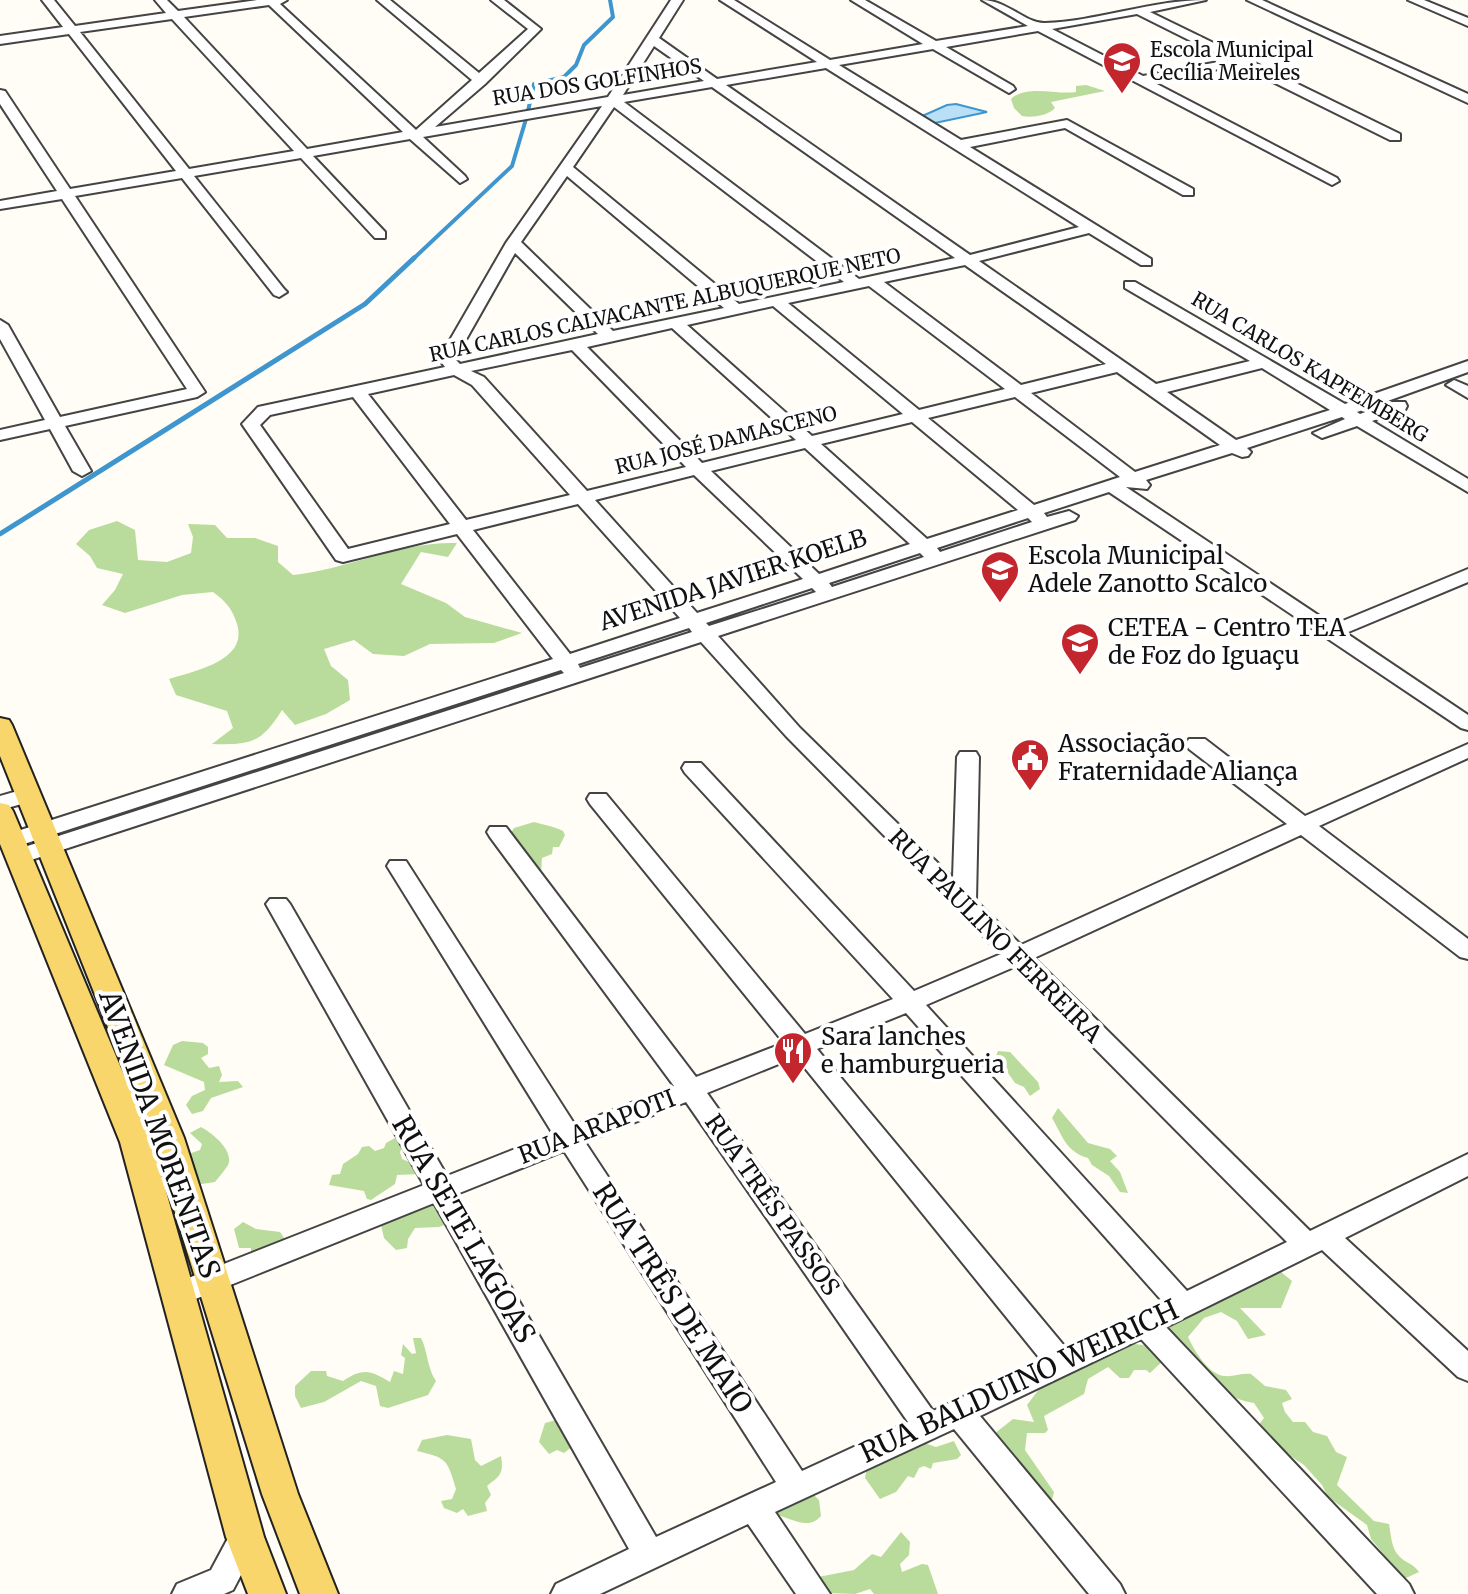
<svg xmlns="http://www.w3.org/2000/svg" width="1468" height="1594" viewBox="0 0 1468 1594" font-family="Merriweather,serif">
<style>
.forest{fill:#b9dc9c}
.water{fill:#b9e0f7;stroke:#3f96cf;stroke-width:2}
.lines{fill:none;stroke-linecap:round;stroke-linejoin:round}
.stream-far1{stroke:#3f96cf;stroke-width:4}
.stream{stroke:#3f96cf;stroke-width:5}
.minor-casing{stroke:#444;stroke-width:4}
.major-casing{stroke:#222;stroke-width:4}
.minor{fill:#fff;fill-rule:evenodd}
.major{fill:#f9d66b;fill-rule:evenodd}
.labels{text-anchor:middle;stroke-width:8;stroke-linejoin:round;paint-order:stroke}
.far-poi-label{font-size:20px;fill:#111;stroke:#fff;text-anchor:start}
.far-street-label{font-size:20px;fill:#111;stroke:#fff}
.poi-label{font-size:24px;fill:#111;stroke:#fff;text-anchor:start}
.street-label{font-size:24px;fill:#111;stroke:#fff}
.near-street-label{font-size:28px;fill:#111;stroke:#fff}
</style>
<rect width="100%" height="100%" fill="#fffdf5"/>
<path class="forest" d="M1086,85L1105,91L1051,102L1055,108C1047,116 1032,118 1022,116L1014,108L1011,99C1026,84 1057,95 1076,92V86Z
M117,521L135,530L138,560L167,562L191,553L193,537L188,524L215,525L227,538H255L278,546V562L293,575C349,569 400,541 457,543L448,557L421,552L401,584L446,603L465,617L522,633L494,643L430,644L404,656L373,654L354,640L324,649L331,666L348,680L350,700L326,714L295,725L282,710C261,744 250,745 212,744L233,728L227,711L176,695L169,679C197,670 251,660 236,621C231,607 225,601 213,592L182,595L125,613L102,605L115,590L123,574L97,568L90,556L76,544L89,530Z
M534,822C544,825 553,826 563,831L565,835L559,847H553L552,854L542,858L541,872L508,837L514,828Z
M182,1041L203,1043L208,1047V1054L201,1058L209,1068L219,1066L222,1075L219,1082L238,1081L243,1087L211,1098L203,1111L192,1114L186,1105L192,1096L205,1090L204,1082L164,1065L173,1045Z
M998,1051L1010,1052L1038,1082L1040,1089L1030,1096L1024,1087L1015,1083L996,1056Z
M1058,1108L1088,1143L1110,1149L1117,1156L1110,1161L1120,1172L1128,1193L1120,1192L1109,1176L1092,1165L1088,1158C1066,1152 1062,1135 1052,1118Z
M201,1127C212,1133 231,1148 229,1162C229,1166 218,1178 215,1182L195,1185L186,1155L200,1150L202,1144L190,1133Z
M395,1138L406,1141L400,1152L402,1159L409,1162L418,1159L421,1174L397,1175L395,1184L371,1200L367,1199L364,1191L329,1185L332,1175L340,1174L343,1164L358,1154L362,1147L369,1146L375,1151L384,1148L386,1143Z
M421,1185H433L430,1200L452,1222L439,1227L415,1228L408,1239L407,1248L396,1250L384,1238L381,1225L372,1227L402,1195Z
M243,1222L256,1229L280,1232L284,1238L281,1249L259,1257L251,1253V1248H239L234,1229Z
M1269,1262L1292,1281L1281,1308H1240L1266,1335L1248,1339L1237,1321L1221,1312L1204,1318L1188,1337C1194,1350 1208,1374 1224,1376C1233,1377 1241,1373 1251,1374L1265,1386L1286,1390L1292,1399L1282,1403L1285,1412L1293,1422H1305L1313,1432L1327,1436L1336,1452L1347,1457L1337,1485L1374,1521L1389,1524C1391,1534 1391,1548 1399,1556C1405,1563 1413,1563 1419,1572L1404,1579L1371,1539L1367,1525L1328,1497L1322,1485L1304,1465L1262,1437L1258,1426L1264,1418L1254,1403C1212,1397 1189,1358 1167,1327Z
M1124,1335L1135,1344L1149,1346L1165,1359L1150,1373L1146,1370H1134L1129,1378H1120L1108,1367L1088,1379L1084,1394L1044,1416L1048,1430L1045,1433H1027L1025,1450L1054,1492L1052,1500L1038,1494L994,1434L1013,1419L1034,1422L1027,1405L1043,1384Z
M413,1338H421C428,1352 427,1368 436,1381L428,1395L388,1408L380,1406L376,1386L361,1381L324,1402L301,1408L295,1396V1386L311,1371H326L327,1376L343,1381C364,1367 371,1371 390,1382L394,1371L403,1374L405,1358L401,1355L403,1344L412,1354L416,1353Z
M556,1420L562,1421L573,1446L564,1453L557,1450L549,1454L539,1442L545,1423Z
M447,1435L471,1439L475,1460L481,1466L501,1456C504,1474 500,1476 487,1486L491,1495L485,1503L487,1511L468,1516L463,1509L457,1513L444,1508L441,1501L452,1499L456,1489C447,1459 447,1458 417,1451L422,1440Z
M916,1440L936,1447L954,1441L961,1455L957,1459L933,1463L931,1469L924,1466L919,1468L914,1478L908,1476L896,1492L880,1499L865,1478L868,1461Z
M811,1492L819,1500L821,1516C808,1531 791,1518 774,1514L779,1506Z
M901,1532L910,1542L909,1555L900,1564L902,1572L922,1564L928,1565L938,1594H874L870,1589L855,1594L824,1593L818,1577L854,1570L872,1554L881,1557Z"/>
<path class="water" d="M956,104L987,112L935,123L920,117L947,105Z"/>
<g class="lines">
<path class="stream-far1" d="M528,111L534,84L564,77L576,65L584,45L613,17L610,0
M412,260L512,166L526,119"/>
<path class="stream" d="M0,534L365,304L414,258"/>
<g class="minor-casing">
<path id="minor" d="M42,0H54L75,26L166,13L155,0H167L178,11L257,0H287L280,4L416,130L472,80L377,0H390L479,73L528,29L491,0H504L541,29L485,84L435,127L608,97L671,0H683L659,38L717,79L817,62L720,0H734L830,60L923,44L851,0H865L936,41L1028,26L982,0C1007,0 1026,24 1045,23C1100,21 1151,0 1206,0L1150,12L1400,134V140H1390L1239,65L1153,82L1337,178L1339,181L1332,185L1038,31L946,47L1013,86L1015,89L1009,93L933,49L839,65L961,140L1067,120L1193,189V195H1183L1065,128L970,147L1151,259V265H1141L1089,233L979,261L1156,384L1250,361L1125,288V282H1135L1345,404L1468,361V372L1357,412L1360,414L1393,402H1405L1407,406L1405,410L1372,421L1468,479V492L1357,426L1322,438L1313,433L1345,419L1342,417L1247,448L1251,452L1248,456L1242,457L1232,453L1146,480L1150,485L1147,489L1126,487L1333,625L1468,569V582L1346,633L1468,715V730L1461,728L1109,492L1044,513L1047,517L1069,511L1078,516L1075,520L718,636L800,728L953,878L957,757L960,752H976L979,757L976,901L1021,945L1287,824L1189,749L1186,744L1189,739H1205L1305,816L1468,744V758L1319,826L1468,939V959L1460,957L1301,835L1034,958L1310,1231L1468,1154V1176L1345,1238L1468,1351V1381L1458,1377L1322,1250L1166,1327L1409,1584L1414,1594H1377L1141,1339L980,1416L1120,1584L1125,1594H1089L954,1429L775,1512L830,1594H796L748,1524L600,1594H551L556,1584L629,1549L434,1203L188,1302L178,1305L168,1302L164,1294L168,1286L424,1185L266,904L270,899H286L290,904L447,1176L553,1134L387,866L390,861H406L575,1125L674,1086L490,837L487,832L490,827H506L696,1077L784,1043L590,804L587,799L590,794H606L805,1034L893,999L685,773L682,768L685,763H701L914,991L1001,954L786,736L701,642L28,861H12L9,856L12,851L564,673L561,670L21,845H5L2,840L5,835L553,659L457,534L343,562L336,560L242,424L258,407L445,367L439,359L506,243L602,106L423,137L465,176L467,179L460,183L410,139L313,156L385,232V238H375L301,158L194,176L284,289L287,292L279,297L274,295L182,178L75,196L205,392L197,397L65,426L91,471L82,476L73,471L50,429L0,440V430L45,420L0,339V320L8,325L60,417L187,389L62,199L0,209V201L57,191L0,104V90L5,91L70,189L176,171L69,34L0,44V36L63,27ZM269,5L403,132L307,149L184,17ZM1137,14L1229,60L1143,76L1052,29ZM172,19L294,151L189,169L80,32ZM654,46L704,81L623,95ZM826,68L1079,227L970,255L726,85ZM712,87L955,258L859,279L624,102ZM614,107L844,282L739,304L573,167ZM567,176L724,308L613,331L521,242ZM515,253L598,334L460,364L455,359ZM965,265L1106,364L1021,385L884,282ZM869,286L1005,389L919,410L788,303ZM773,306L903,414L812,436L687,325ZM672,328L796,440L702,463L587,347ZM572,350L686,467L587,491L484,377L471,371ZM1262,368L1330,410L1236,440L1167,392ZM1117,372L1220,445L1135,472L1031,393ZM454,375L472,385L570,495L466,520L368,394ZM353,397L450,524L348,549L260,425L270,415ZM1015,397L1120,477L1034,505L928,418ZM912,422L1018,510L927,539L821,444ZM805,448L910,544L819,574L711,471ZM694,475L803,579L697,613L595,500ZM578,504L680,618L570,654L473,530ZM1028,518L1032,522L940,552L937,548ZM920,553L924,557L832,587L829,583ZM812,588L816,592L709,626L706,623ZM689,628L692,632L580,668L578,664ZM1014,967L1287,1242L1187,1291L926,1005ZM906,1013L1163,1302L1066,1348L817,1049ZM796,1057L1041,1360L933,1411L707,1093ZM686,1102L908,1422L802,1471L585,1142ZM564,1151L776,1482L656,1537L457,1194Z
M1247,0H1262L1468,94V103Z
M1408,0H1424L1468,18V26Z
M1454,380L1468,386V398L1446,385Z
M28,788L36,790L39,795L36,800L0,810V796Z
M245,1523L256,1527L261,1537L233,1590L224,1594H172L177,1584L211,1570L234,1527Z"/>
</g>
<g class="major-casing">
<path id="major" d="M0,718L9,720L12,725L184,1138L298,1494L338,1594H300L262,1494L152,1138L0,756Z
M0,803L9,805L13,811L152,1142L264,1537L286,1594H248L226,1537L120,1142L0,844Z"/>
</g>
<use href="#minor" class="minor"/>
<use href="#major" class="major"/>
</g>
<defs>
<g id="school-pin" transform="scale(2)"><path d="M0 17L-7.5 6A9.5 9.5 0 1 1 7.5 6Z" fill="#c4262e" stroke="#fff"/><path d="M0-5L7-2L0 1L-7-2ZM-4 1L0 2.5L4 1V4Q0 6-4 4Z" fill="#fff"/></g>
<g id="civic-pin" transform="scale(2)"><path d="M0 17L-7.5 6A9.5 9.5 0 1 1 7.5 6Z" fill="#c4262e" stroke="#fff"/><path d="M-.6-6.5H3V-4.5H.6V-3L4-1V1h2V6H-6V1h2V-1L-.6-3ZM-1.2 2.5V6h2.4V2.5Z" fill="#fff"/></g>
<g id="restaurant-pin" transform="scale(2)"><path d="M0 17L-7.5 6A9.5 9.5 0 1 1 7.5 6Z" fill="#c4262e" stroke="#fff"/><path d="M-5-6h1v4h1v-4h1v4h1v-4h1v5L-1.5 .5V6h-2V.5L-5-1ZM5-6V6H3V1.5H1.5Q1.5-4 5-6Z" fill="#fff"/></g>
</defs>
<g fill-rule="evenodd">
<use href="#school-pin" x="1122" y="61"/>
<use href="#school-pin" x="1000" y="570"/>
<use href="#school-pin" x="1080" y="642"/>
<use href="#civic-pin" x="1030" y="758"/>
<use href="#restaurant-pin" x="793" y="1051"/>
</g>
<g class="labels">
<g class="far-poi-label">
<text x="1150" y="57">Escola Municipal<tspan x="1150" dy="23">Cecília Meireles</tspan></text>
</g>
<g class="far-street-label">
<text transform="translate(597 82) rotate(-9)" y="7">RUA DOS GOLFINHOS</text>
<text transform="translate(665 305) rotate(-12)" y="7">RUA CARLOS CALVACANTE ALBUQUERQUE NETO</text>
<text transform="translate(1310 367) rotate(31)" y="7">RUA CARLOS KAPFEMBERG</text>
<text transform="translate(726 440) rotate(-14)" y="7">RUA JOSÉ DAMASCENO</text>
</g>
<g class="poi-label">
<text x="1028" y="564">Escola Municipal<tspan x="1028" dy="28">Adele Zanotto Scalco</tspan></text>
<text x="1108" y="636">CETEA - Centro TEA<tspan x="1108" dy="28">de Foz do Iguaçu</tspan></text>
<text x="1058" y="752">Associação<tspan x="1058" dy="28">Fraternidade Aliança</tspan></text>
<text x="821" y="1045">Sara lanches<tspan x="821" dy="28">e hamburgueria</tspan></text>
</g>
<g class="street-label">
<text transform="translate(733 580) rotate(-18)" y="8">AVENIDA JAVIER KOELB</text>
<text transform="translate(995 936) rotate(45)" y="8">RUA PAULINO FERREIRA</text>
<text transform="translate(597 1127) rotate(-21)" y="8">RUA ARAPOTI</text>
<text transform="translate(772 1205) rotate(55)" y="8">RUA TRÊS PASSOS</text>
</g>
<g class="near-street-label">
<text transform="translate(160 1134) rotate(70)" y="10">AVENIDA MORENITAS</text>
<text transform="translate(464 1229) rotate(60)" y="10">RUA SETE LAGOAS</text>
<text transform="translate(673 1298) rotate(57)" y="10">RUA TRÊS DE MAIO</text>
<text transform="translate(1019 1381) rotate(-25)" y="10">RUA BALDUINO WEIRICH</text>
</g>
</g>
</svg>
